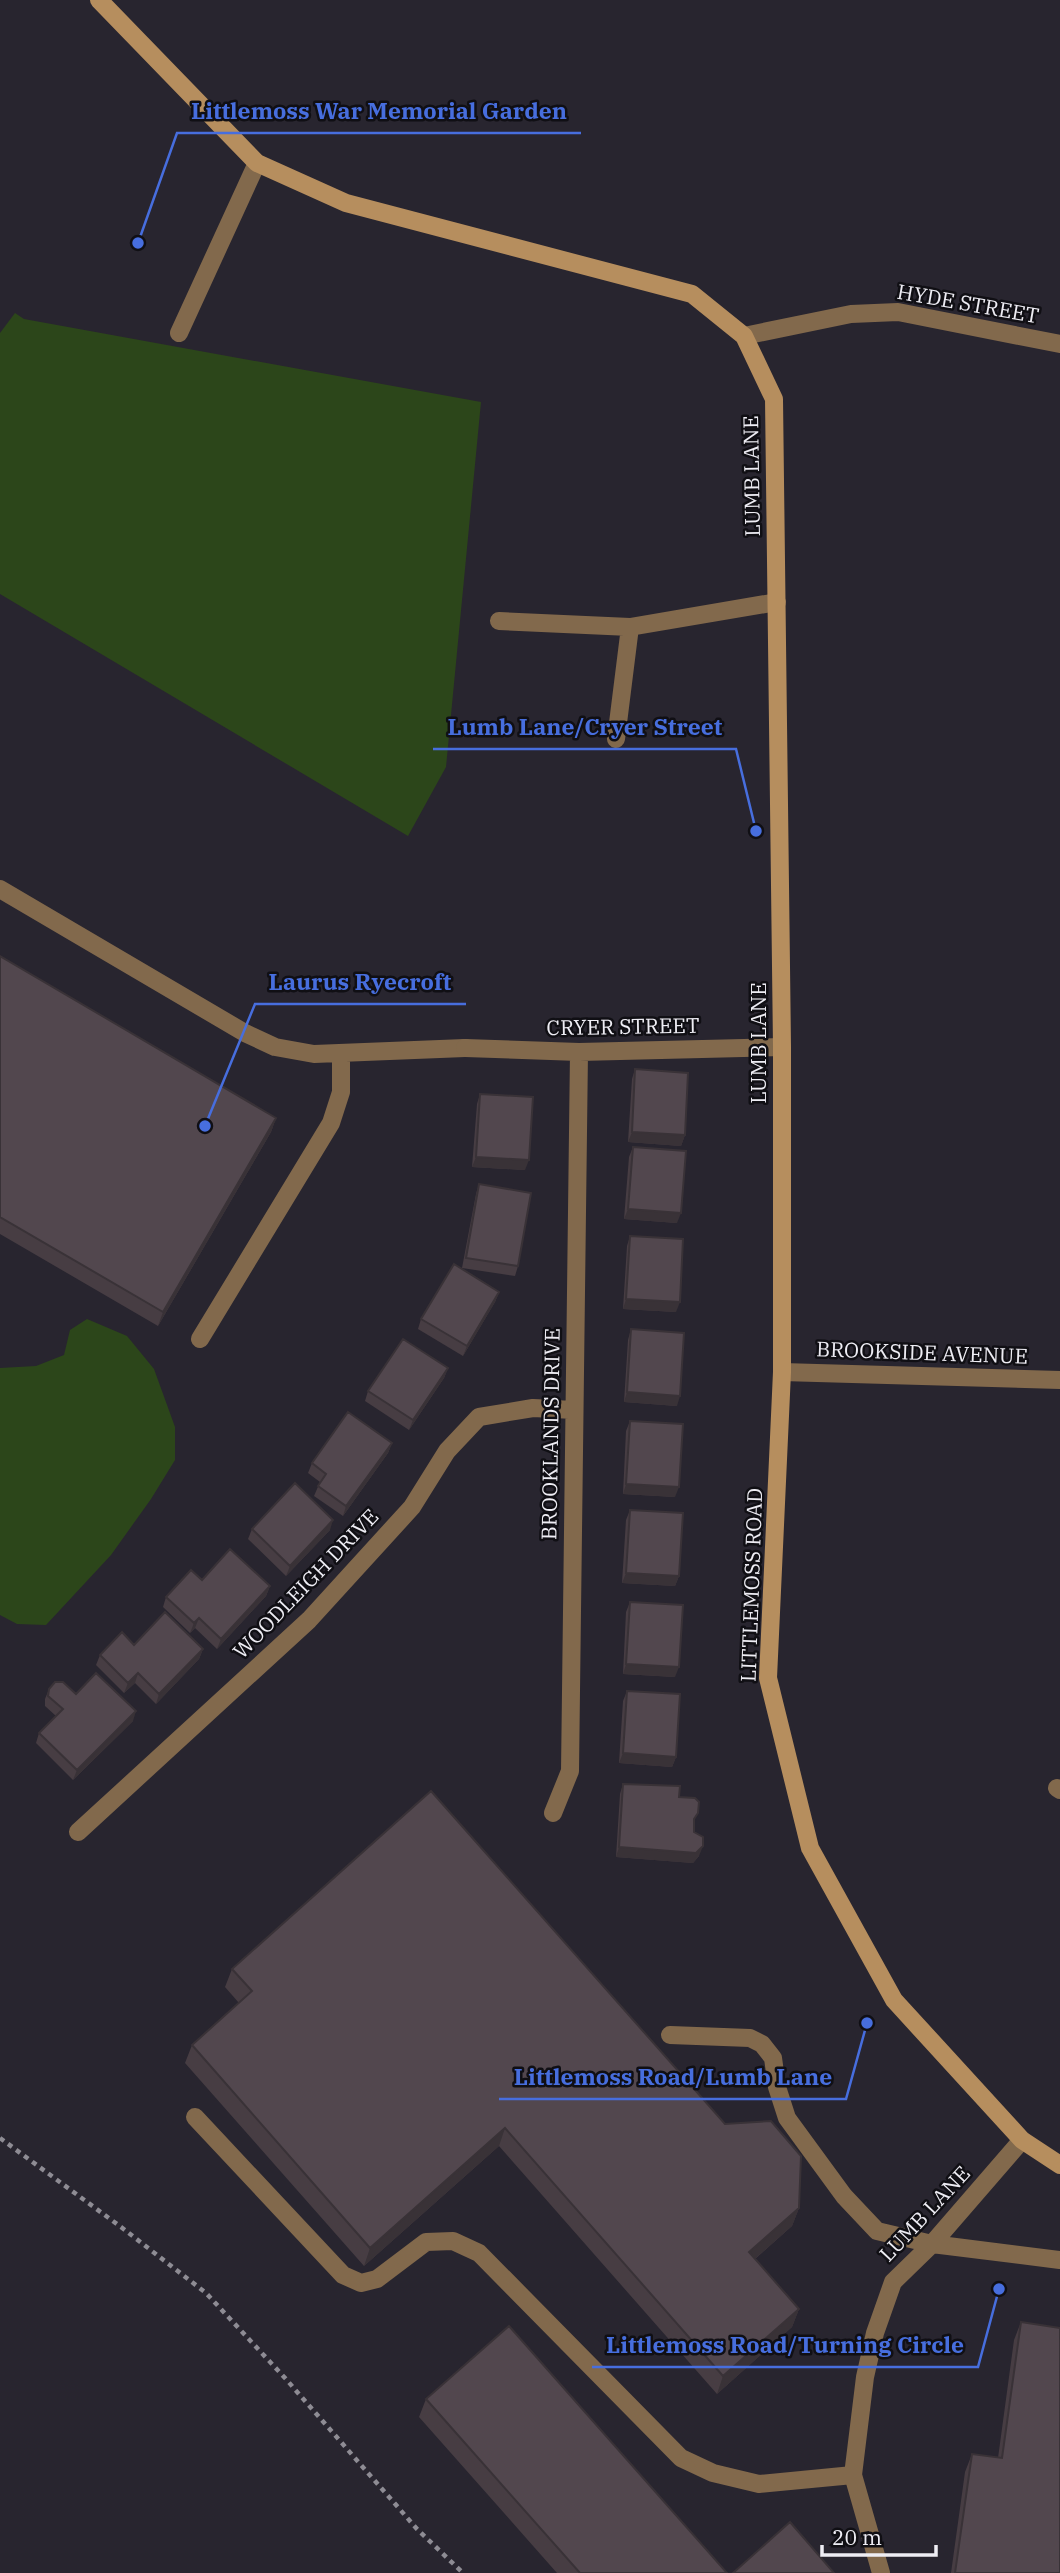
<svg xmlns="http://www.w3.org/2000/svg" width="1060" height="2573" viewBox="0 0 1060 2573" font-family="'IBM Plex Serif',serif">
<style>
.green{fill:#2c461a}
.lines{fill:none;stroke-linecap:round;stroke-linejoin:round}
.path{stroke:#8e8c94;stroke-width:4.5;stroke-dasharray:5 5;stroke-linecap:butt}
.lane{stroke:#82694c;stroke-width:18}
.street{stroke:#82694c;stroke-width:18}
.secondary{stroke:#b68e5e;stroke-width:18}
.wall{fill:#473d43}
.shaded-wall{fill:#393237}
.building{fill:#52474e;stroke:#393237;stroke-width:2}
.labels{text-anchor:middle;stroke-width:5;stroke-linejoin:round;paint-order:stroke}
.street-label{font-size:21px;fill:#eeedf4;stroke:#100f14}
.leader{fill:none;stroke:#476ede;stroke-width:2.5}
.callout-dot{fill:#476ede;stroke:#100f14;stroke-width:2.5}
.callout-label{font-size:23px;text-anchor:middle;font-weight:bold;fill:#476ede;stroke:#100f14;stroke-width:5;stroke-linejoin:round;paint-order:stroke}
</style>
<rect width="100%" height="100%" fill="#28252f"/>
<path class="green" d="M15,313L24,319L481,402L446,767L408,836L0,594V333Z
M87,1319L127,1336L154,1369L175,1427V1460L151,1499L111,1555L46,1625L17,1624L0,1615V1368L36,1366L64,1355L70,1330Z"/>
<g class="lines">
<path class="path" d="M0,2138L121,2227L206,2293L285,2378L417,2529L463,2573"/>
<path class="lane" d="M0,889L245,1033L275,1047L314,1054L465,1048
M200,1339L331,1123L341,1092V1053
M670,2035L750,2038L762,2044L773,2058L777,2087L787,2118L844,2196L877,2231L932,2244L1060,2260
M195,2117L343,2275L361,2283L377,2279L426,2242L453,2241L479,2253L681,2458L713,2473L759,2484L853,2475
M881,2573L853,2475L865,2377L875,2333L893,2282L932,2244L1022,2140"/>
<path class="street" d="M179,333L257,163
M744,336L851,314L898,312L1060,344
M499,621L630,627L777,602
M616,739L630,627
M465,1048L579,1052L782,1047
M782,1372L1060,1380
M1057,1788L1060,1790
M553,1813L570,1771L579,1052
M78,1832L309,1620L412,1507L447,1451L479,1417L533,1408L574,1410"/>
<path class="secondary" d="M99,0L257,163L346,203L692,294L744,336L774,399L782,1047V1372L768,1678L810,1848L894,2000L1022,2140L1060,2165"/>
</g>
<path class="wall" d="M0,956L276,1118L271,1132L158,1326L0,1234Z
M635,1069L685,1135L681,1146L628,1142L632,1079Z
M480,1094L525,1170L472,1167L477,1104Z
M633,1147L677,1223L624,1219L629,1157Z
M479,1184L518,1266L515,1276L462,1268L476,1194Z
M630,1236L676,1312L623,1309L627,1246Z
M499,1292L495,1302L463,1356L418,1329L421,1319Z
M631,1329L677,1406L624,1402L628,1340Z
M448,1368L444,1378L409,1430L365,1401L368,1391Z
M630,1421L675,1497L623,1494L626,1431Z
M392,1443L388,1453L343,1516L314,1496L320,1482L308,1473L312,1463Z
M630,1510L679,1576L675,1586L622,1583L626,1520Z
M252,1529L330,1530L286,1576L248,1539Z
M202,1580L270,1586L266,1596L217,1649L195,1628L190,1633L163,1607L166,1597Z
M630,1602L675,1677L623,1674L626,1612Z
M134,1645L203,1649L199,1659L156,1704L135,1683L124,1693L96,1665L100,1655Z
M49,1689L76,1694L133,1721L73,1780L36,1743L39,1733L56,1716L45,1706V1699Z
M627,1691L676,1757L672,1767L619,1763L623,1701Z
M623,1784L679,1797L694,1824V1832L699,1856L693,1863L616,1857L620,1794Z
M232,1969L799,2208L792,2226L755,2259L799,2309L792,2327L717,2394L499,2146L364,2266L185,2063L192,2045L239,2003L225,1987Z
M1021,2322L1060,2573H951L965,2472L972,2454L998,2458L1014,2340Z
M426,2399L727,2573H557L419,2417Z"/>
<path class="shaded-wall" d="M276,1118L271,1132L158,1326L163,1312Z
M632,1132L685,1135L681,1146L628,1142Z
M476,1157L529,1160L525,1170L472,1167Z
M628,1209L681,1213L677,1223L624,1219Z
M499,1292L495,1302L463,1356L467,1346Z
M626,1299L680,1302L676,1312L623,1309Z
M448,1368L444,1378L409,1430L413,1420Z
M627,1392L680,1396L677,1406L624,1402Z
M392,1443L388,1453L343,1516L346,1506Z
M626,1484L679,1487L675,1497L623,1494Z
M333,1520L330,1530L286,1576L290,1566Z
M626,1573L679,1576L675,1586L622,1583Z
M270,1586L266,1596L217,1649L221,1639Z
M199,1618L195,1628L190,1633L194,1623Z
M203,1649L199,1659L156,1704L159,1694Z
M626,1664L679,1667L675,1677L623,1674Z
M138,1673L135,1683L124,1693L128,1683Z
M136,1711L133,1721L73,1780L77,1770Z
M623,1753L676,1757L672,1767L619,1763Z
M703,1846L699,1856L693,1863L616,1857L619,1847Z
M505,2128L499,2146L364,2266L370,2248Z
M799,2208L792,2226L742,2270L749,2252Z
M799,2309L792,2327L717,2394L723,2376Z"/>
<path class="building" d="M0,956L276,1118L163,1312L0,1217Z
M635,1069L688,1073L685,1135L632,1132Z
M480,1094L533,1097L529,1160L476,1157Z
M633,1147L686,1151L681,1213L628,1209Z
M479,1184L531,1193L518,1266L466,1258Z
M630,1236L683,1239L680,1302L626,1299Z
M454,1264L499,1292L467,1346L421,1319Z
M631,1329L684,1333L680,1396L627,1392Z
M403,1339L448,1368L413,1420L368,1391Z
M348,1412L392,1443L346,1506L318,1486L326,1474L312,1463Z
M630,1421L683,1424L679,1487L626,1484Z
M295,1483L333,1520L290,1566L252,1529Z
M630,1510L683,1513L679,1576L626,1573Z
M230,1549L270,1586L221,1639L199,1618L194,1623L166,1597L191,1570L202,1580Z
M630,1602L683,1605L679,1667L626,1664Z
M165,1612L203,1649L159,1694L138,1673L128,1683L100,1655L122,1632L134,1645Z
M96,1673L136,1711L77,1770L39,1733L63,1709L48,1696L49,1689L55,1682H63L76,1694Z
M627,1691L680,1694L676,1757L623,1753Z
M623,1784L680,1786L679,1797L695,1798L699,1802L698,1813L694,1819V1832L703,1837V1846L696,1853L619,1847Z
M431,1791L725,2124L771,2121L801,2156L799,2208L749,2252L799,2309L723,2376L505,2128L370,2248L192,2045L252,1991L232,1969Z
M1021,2322L1060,2328V2573H955L972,2454L1002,2458Z
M509,2326L727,2573H580L426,2399Z
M790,2522L834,2573H733Z"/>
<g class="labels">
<g class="street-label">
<text transform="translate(968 304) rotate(10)" y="7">HYDE STREET</text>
<text transform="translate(752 476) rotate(-91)" y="7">LUMB LANE</text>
<text transform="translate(623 1027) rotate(-1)" y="7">CRYER STREET</text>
<text transform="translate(759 1043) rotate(-90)" y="7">LUMB LANE</text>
<text transform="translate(922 1353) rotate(2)" y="7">BROOKSIDE AVENUE</text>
<text transform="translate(551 1434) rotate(-89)" y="7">BROOKLANDS DRIVE</text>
<text transform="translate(306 1584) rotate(-46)" y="7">WOODLEIGH DRIVE</text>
<text transform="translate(752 1585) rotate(-88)" y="7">LITTLEMOSS ROAD</text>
<text transform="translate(925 2214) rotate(-47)" y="7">LUMB LANE</text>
</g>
</g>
<path class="leader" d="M138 243L177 133H581M756 831L736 749H433M205 1126L255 1004H466M867 2023L846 2099H499M999 2289L978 2367H592"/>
<g class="callout-dot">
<circle cx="138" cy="243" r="7"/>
<circle cx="756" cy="831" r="7"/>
<circle cx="205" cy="1126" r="7"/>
<circle cx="867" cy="2023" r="7"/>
<circle cx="999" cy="2289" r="7"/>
</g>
<g class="callout-label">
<text x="379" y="119">Littlemoss War Memorial Garden</text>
<text x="585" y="735">Lumb Lane/Cryer Street</text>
<text x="360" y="990">Laurus Ryecroft</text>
<text x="673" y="2085">Littlemoss Road/Lumb Lane</text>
<text x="785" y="2353">Littlemoss Road/Turning Circle</text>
</g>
<path d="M822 2545v10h114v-10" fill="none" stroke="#eeedf4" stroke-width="3.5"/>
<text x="832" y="2545" font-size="21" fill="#eeedf4" stroke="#100f14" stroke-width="5" paint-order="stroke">20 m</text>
</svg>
